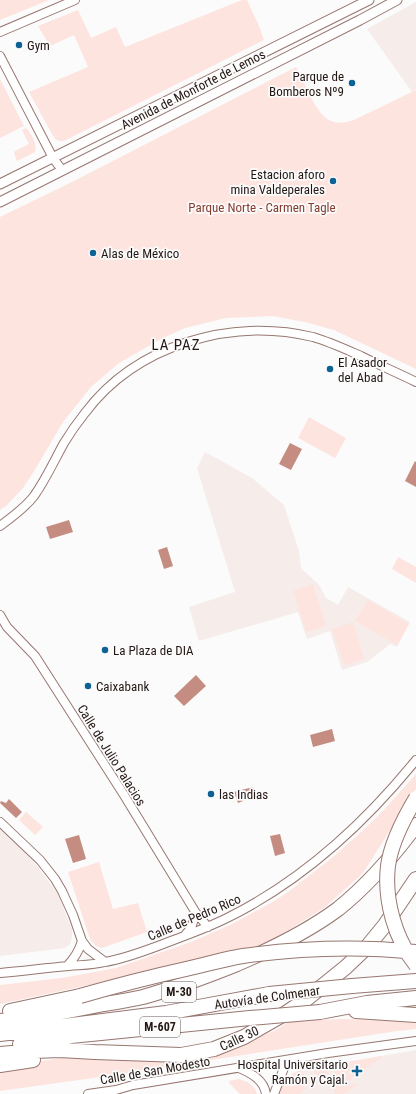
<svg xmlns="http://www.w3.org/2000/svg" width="416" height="1094" viewBox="0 0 416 1094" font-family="'Roboto Condensed',sans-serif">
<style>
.built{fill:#f6ecea}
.green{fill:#fde4df}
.water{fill:#c58d81}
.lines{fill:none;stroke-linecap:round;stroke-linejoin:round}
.minor-casing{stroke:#977770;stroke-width:10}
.tertiary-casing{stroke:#977770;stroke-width:11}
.motorway-casing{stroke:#977770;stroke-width:16}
.minor{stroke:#fff;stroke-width:8}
.tertiary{stroke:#fff;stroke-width:9}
.motorway{stroke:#fff;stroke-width:14}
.motorway-bridge-casing{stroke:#977770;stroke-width:16;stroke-linecap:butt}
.motorway-bridge{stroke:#fff;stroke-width:14}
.poi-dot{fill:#0e6193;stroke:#fbfbfb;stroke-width:1.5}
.labels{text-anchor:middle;stroke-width:3.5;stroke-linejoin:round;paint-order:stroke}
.shield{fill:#fbfbfb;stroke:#645b59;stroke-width:1}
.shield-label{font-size:12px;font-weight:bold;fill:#231714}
.poi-label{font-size:13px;fill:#231714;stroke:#fbfbfb;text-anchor:start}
.street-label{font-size:13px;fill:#231714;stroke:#fbfbfb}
.park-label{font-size:13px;fill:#853d2f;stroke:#fbfbfb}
.quarter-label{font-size:15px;letter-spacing:1px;fill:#231714;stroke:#fbfbfb}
</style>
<rect width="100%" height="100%" fill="#fbfbfb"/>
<path class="built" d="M416,2V90L412,92L367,29Z
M205,452L252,478L284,505L299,551L301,568L320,586L326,598L338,605L348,587L410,622L397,647L390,644L367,662L342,670L330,631L307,639L298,612L199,641L189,607L235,592L197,468Z
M0,830L23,851L36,865L58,894L72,930V937L70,944L65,948L0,956Z
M416,1050V1094H279L284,1083L288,1077L294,1072L301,1070Z"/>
<path class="green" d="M0,0H49L0,20Z
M242,0H247L259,26L264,40L64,141H59L55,139L47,125L29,92L88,67L74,35L50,46L38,26L78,10L91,38L116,27L125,47Z
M296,67C299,74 303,80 306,87C317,109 326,132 356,119L416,90V369L334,330L305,322L272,316L226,318L185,328L161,339L119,363L91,387L63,422L33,473L23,488L6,506L0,510V217L72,182Z
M0,79L24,126L0,138Z
M26,128C31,133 38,145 35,152L17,161L14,153L15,151L29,144L22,130Z
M309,417L346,438L335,458L298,438Z
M398,557L416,567V583L392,569Z
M313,584L326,626L306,632L293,591Z
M368,600L409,624L397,645L355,621Z
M353,622L364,659L344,665L332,629Z
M416,774V789L363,873L324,908L261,947L191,963L0,1004V985L62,978L116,968L191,942L230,925L271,903L288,892L333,857L360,833L382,812Z
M26,812L43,827L35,835L19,820Z
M99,862L113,909L138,903L147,932L102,948C96,947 94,944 90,939L68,872Z
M341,1019L393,1020L416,1022V1029L397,1031L122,1074L0,1091V1067L69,1057L222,1049L274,1031L290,1021Z
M382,1056L383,1057L352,1077V1079C339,1084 333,1077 334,1064Z
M325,1065C327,1069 328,1073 330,1077C335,1086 347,1089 355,1083L357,1085L343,1094H335C333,1087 331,1084 324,1081L321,1083L311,1068Z
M301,1070L310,1083L300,1094H279C282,1082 290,1074 301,1070Z
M239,1079C248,1082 254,1084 257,1094H240L229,1083V1081Z"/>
<path class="water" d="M290,443L302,449L291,470L279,464Z
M415,461L416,462V487L405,481Z
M69,520L73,532L50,539L46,527Z
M167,547L173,566L164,569L158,550Z
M196,675L206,686L184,706L174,696Z
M332,729L335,741L313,747L310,735Z
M253,787L255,796L238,803L234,792Z
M9,799L22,812L16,818L0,803L1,801L6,803Z
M280,834L285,853L275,856L270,836Z
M79,835L86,859L73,863L65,839Z"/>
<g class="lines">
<g class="minor-casing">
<path id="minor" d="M0,32L75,0
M0,56L53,158L62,170
M0,526C12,517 25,508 34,496C46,479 54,461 64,443C70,433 77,423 85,413C136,345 231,317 313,337C330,342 345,349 361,356C379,365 398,373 416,382
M0,615L7,627L35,656L124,795L196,913L208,927
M0,822L40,860L55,879L62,891L73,915L82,941L88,949L105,962
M185,935L191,928L196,913
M67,966C75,958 79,951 82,941
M0,973C23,971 46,968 69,966C81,965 94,965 105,962C128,958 150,949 171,941C190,934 209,927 227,918C302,881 364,824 416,760
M239,1068C251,1073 264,1080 266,1094
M88,1094L116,1090L133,1085L328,1053L416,1041
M274,1094L284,1068L283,1061"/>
</g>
<g class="tertiary-casing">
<path id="tertiary" d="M0,184L369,0
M0,202L360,20L397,0"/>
</g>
<g class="motorway-casing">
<path id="motorway" d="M352,986L416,981
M10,1011L80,996
M356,1011L416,1015
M320,1012L367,1003L416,998
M0,1021C35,1017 70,1011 104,1004C117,1002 130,1000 143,997C175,988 207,976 237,964C272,949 307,932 338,909C368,885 393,856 416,825
M0,1034L166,1013L269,994
M20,1044L71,1036L250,1018
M0,1054L34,1051L60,1050L95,1052L181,1055L214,1049L244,1037L286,1013L304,1001L346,967L367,947L385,925L416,879
M0,1065L33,1060"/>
</g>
<use href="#minor" class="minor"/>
<use href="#tertiary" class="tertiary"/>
<use href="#motorway" class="motorway"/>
<g class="motorway-bridge-casing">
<path id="motorway-bridge" d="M416,798C404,818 391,843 388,866C384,900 395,939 416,965
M269,994L352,986
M80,996C115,986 150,977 186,969C205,965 224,959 243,956C300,948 358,946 416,952
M250,1018L320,1012"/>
</g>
<use href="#motorway-bridge" class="motorway-bridge"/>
</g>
<g class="poi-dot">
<circle cx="19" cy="45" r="4"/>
<circle cx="352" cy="83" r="4"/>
<circle cx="333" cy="181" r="4"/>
<circle cx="93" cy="253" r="4"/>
<circle cx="330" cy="369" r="4"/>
<circle cx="105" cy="650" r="4"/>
<circle cx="88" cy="686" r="4"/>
<circle cx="211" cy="794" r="4"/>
<path d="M355 1065h4v4h4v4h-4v4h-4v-4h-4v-4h4z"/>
</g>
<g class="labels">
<g class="shield">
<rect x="162" y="982" width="34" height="20" rx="3"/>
<rect x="140" y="1017" width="40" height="20" rx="3"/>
</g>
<g class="shield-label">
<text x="179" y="996">M-30</text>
<text x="160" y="1031">M-607</text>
</g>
<g class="poi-label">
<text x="27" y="50">Gym</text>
<text x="344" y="81" text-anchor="end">Parque de<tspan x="344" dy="15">Bomberos Nº9</tspan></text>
<text x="325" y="179" text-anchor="end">Estacion aforo<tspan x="325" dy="15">mina Valdeperales</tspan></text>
<text x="101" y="258">Alas de México</text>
<text x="338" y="367">El Asador<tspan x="338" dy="15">del Abad</tspan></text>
<text x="113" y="655">La Plaza de DIA</text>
<text x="96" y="691">Caixabank</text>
<text x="219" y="799">las Indias</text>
<text x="348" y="1069" text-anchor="end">Hospital Universitario<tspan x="348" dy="15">Ramón y Cajal.</tspan></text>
</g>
<g class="street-label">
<text transform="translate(193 89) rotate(-27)" y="5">Avenida de Monforte de Lemos</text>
<text transform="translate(112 755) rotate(58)" y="5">Calle de Julio Palacios</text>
<text transform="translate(194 917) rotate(-23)" y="5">Calle de Pedro Rico</text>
<text transform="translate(267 997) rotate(-8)" y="5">Autovía de Colmenar</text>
<text transform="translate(239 1038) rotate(-25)" y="5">Calle 30</text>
<text transform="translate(155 1070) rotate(-10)" y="5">Calle de San Modesto</text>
</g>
<g class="park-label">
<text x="262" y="212">Parque Norte - Carmen Tagle</text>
</g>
<g class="quarter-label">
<text x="176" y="350">LA PAZ</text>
</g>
</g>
</svg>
